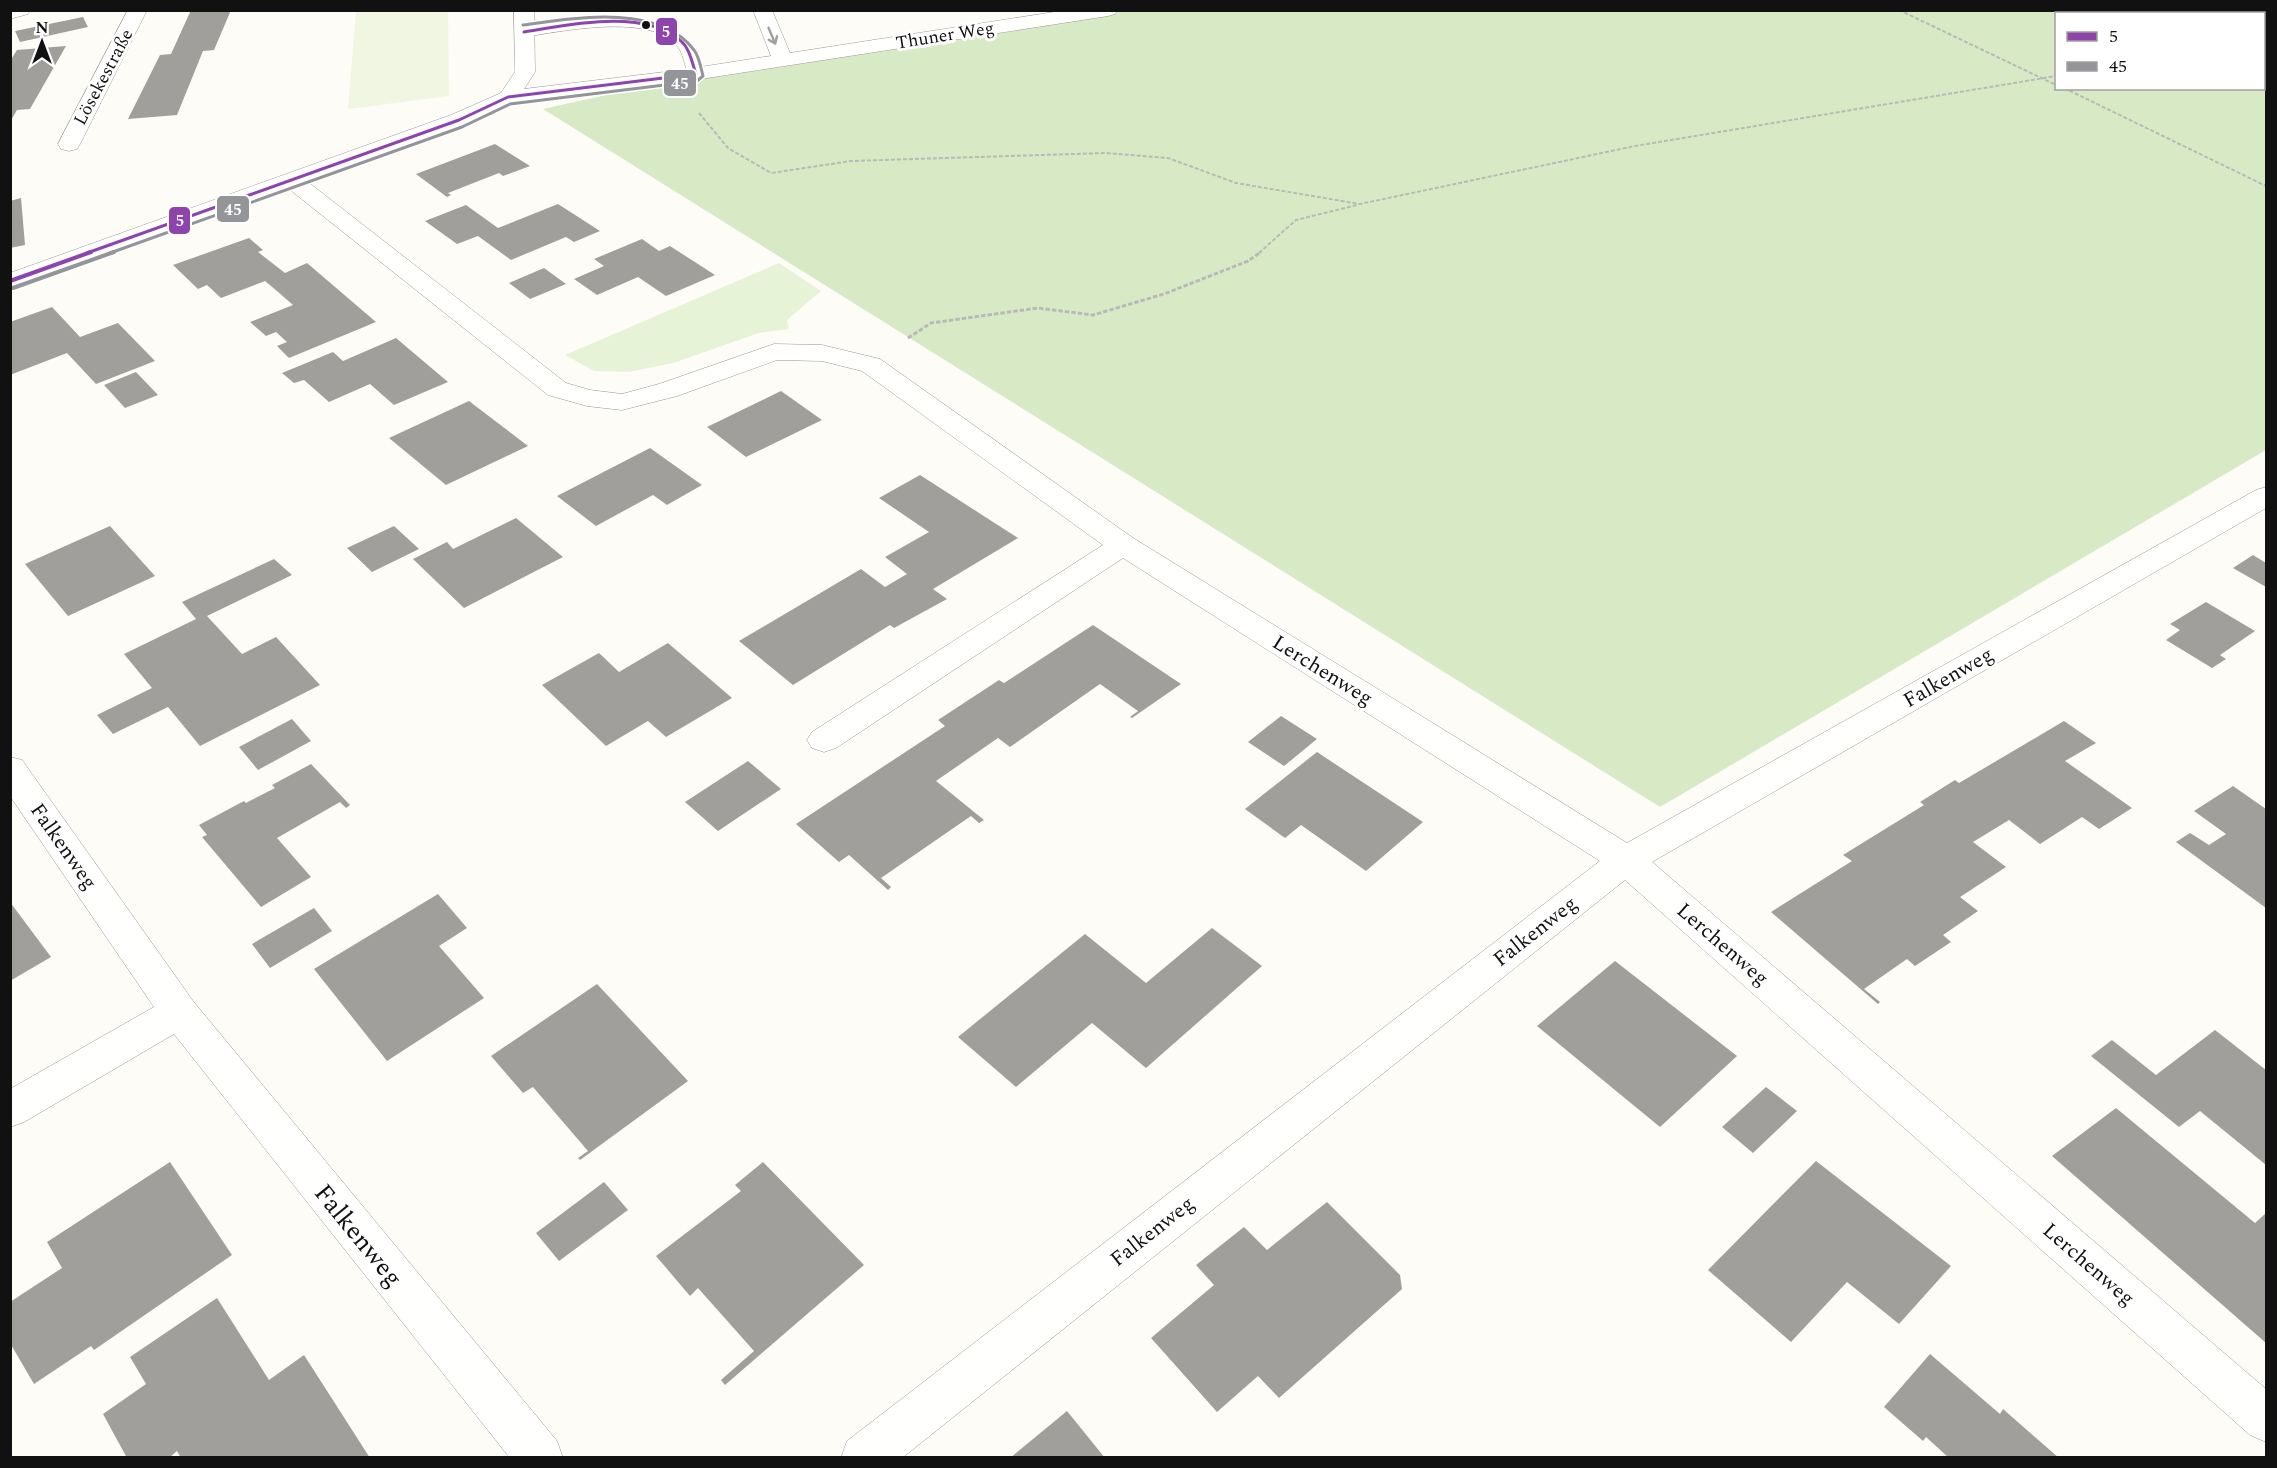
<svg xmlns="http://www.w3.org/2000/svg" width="2277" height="1468" viewBox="0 0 2277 1468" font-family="Spectral,serif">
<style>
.green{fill:#e7f3d7}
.forest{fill:#d8eac5;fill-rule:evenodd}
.pitch{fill:#f0f6e1}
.building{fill:#a19f9c}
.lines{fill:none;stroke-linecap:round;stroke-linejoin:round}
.lane-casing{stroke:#979795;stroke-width:1}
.street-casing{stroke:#979795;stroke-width:1}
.path-far1{stroke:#b9b9b8;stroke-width:2;stroke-dasharray:4 2;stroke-linecap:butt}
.path{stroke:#b9b9b8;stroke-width:3;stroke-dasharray:4.5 2;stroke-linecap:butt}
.lane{fill:#fffffe;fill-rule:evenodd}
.street{fill:#fffffe;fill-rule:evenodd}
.bus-1-far1-casing{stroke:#fff;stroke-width:6}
.bus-1-casing{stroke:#fff;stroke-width:8}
.bus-2-far1-casing{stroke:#fff;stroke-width:6}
.bus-2-casing{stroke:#fff;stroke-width:8}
.bus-1-far1{stroke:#8e44ad;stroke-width:3}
.bus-1{stroke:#8e44ad;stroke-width:4}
.bus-2-far1{stroke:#949599;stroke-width:3}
.bus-2{stroke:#949599;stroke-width:4}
.oneway{stroke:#a0a09f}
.bus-dot{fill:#111;stroke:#fff;stroke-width:2}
.labels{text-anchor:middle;stroke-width:6;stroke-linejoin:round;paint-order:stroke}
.far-street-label{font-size:18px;fill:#111;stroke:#fff}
.street-label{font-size:21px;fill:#111;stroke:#fff}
.near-street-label{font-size:26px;fill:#111;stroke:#fff}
.line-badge{stroke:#fff;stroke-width:2}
.badge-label{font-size:16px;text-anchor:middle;font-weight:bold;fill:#fff}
</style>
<rect width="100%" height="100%" fill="#fdfcf7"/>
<path class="green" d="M779,263L821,291L787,320L789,329L759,333L673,363L629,372L594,371L565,355Z"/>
<path class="forest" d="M1115,10L2266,11V450L1660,807L543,109L714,71ZM2056,14H2264V88H2056Z"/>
<path class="pitch" d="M356,11H448L449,96L348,109Z"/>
<path class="building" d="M191,10H231L214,50L203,51L177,115L128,119L160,55L171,54Z
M83,17L88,27L20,42L15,31Z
M66,46L30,109L17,110L10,122V61L17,50Z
M495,144L530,166L503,176L499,173L448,193L451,195L447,197L416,174Z
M21,198L25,245L10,248V201Z
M558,204L600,231L574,242L566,237L511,260L478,236L457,244L425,221L466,205L498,228Z
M249,238L263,250L258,252L285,273L307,263L376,322L289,358L277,346L287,342L276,332L266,336L250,322L293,305L277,291L265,281L221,298L207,285L198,289L173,265Z
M642,239L659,251L670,246L715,275L666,296L638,277L597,295L574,279L604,266L594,259Z
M544,268L566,284L530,299L509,283Z
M52,307L80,337L118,323L155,361L96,384L67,353L10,375V322Z
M396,338L448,382L394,405L370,384L329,402L304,380L294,383L282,373L333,352L343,361Z
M136,372L158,395L125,408L104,385Z
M781,391L822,420L746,457L707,427Z
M469,401L528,446L446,485L389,438Z
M650,448L702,485L667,505L653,495L596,526L557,496Z
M920,475L1018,538L933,589L947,599L894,628L890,625L793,685L739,641L861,569L885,587L907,574L885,557L929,532L879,498Z
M516,518L563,557L464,608L413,559L447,542L453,549Z
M110,526L155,576L68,616L25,564Z
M394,526L419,549L372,572L347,548Z
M2253,555L2266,563V587L2233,568Z
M274,559L292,575L207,616L242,654L276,637L320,685L200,746L168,707L113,734L97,715L152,688L124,654L196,619L182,602Z
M2206,602L2255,631L2220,655L2226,659L2212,668L2166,640L2180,630L2170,624Z
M1093,625L1181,684L1132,718L1130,717L1138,711L1100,684L1010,747L998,738L936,781L984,820L979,823L971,816L881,878L891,887L888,890L849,855L839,862L796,824L945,726L938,720L999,680L1004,683Z
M668,643L732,698L666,737L648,721L606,746L542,685L599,653L619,672Z
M1281,716L1317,739L1284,766L1248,742Z
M292,719L311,741L258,770L239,747Z
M2064,721L2096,743L2065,761L2132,808L2099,829L2082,817L2040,844L2009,820L1973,842L2006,867L1960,897L1978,911L1943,935L1951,942L1915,966L1907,959L1864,989L1880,1002L1878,1004L1771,912L1852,861L1843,855L1924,805L1920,802L1955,780L1959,783Z
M1317,752L1423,822L1366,871L1301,825L1285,838L1245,809Z
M748,761L781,789L718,831L685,802Z
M311,764L350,805L346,808L340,802L277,838L311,877L261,907L202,837L207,835L199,825L244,801L246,803L275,788L272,785Z
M2233,786L2266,809V908L2176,842L2190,833L2209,845L2226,834L2194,811Z
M438,894L467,928L439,946L484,998L387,1061L314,969Z
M10,902L51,957L10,981Z
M314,908L332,931L270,968L252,944Z
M1212,928L1262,966L1146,1068L1092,1023L1016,1087L958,1037L1085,934L1146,983Z
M1615,961L1737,1056L1660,1127L1537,1026Z
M597,984L688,1081L580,1160L578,1158L588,1151L533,1087L523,1093L491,1056Z
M2215,1030L2266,1070V1165L2200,1111L2179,1127L2091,1056L2112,1040L2156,1075Z
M1766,1087L1797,1111L1753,1153L1722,1127Z
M2116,1108L2255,1223L2266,1213V1343L2052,1156Z
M1816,1161L1951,1266L1899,1324L1847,1282L1791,1342L1708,1270Z
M170,1162L232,1255L94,1350L91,1346L34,1384L10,1343V1302L62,1268L47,1242Z
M763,1162L864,1265L725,1385L721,1380L754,1351L698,1288L690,1296L656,1256L741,1191L735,1185Z
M604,1182L628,1210L559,1261L536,1233Z
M1327,1202L1400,1275L1402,1289L1279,1398L1258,1376L1217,1412L1151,1338L1214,1285L1196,1265L1244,1227L1267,1250Z
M217,1298L269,1380L304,1355L370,1458H181L177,1451L169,1458H127L103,1414L146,1384L130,1357Z
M1930,1354L2000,1414L2003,1409L2059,1458H1949L1926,1437L1923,1441L1884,1407Z
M1067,1411L1105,1458H1010Z"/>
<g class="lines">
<g class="lane-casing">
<path id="lane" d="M628,19C675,24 687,29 704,74L702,77H690C684,67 684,52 675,43C644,14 563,31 524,37L516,32C527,21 610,19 628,19Z"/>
</g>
<g class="street-casing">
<path id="street" d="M10,10H30L28,14L10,19Z
M128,10H147L80,144L77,149L69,151L61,149L58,144Z
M514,10H534L535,72L524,89L681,70L771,56L753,10H772L790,53L1067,10H1117L1115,14L1108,16L681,82L513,103L467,125L308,182L566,383L590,390L622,394L659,384L774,344L822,345L880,359L1133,538L1627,843L2256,490L2266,487V508L1652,862L2266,1389V1442L2250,1435L1625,880L902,1458H841L847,1441L1600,861L1123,558L836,748L824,752L812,748L807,740L812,732L1103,545L862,371L822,361L777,360L677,396L622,410L587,406L548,395L289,189L10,288V273L451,115L501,93L515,72Z
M10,757L22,760L193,1001L557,1441L563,1458H510L174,1034L24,1122L10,1127V1089L154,1007L10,796Z"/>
</g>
<path class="path-far1" d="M1899,10L2056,85
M2064,88L2266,186
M699,113L728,148L771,173L851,161L1106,153L1168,158L1236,183L1360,204L1635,146L2056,76
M1259,253L1296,220L1357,205"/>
<path class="path" d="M908,338L931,323L1038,308L1093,315L1164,294L1248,261L1261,252"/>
<use href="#lane" class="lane"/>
<use href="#street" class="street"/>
<g class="bus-1-far1-casing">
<path id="bus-1-far1" d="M524,32C568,25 644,8 681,41C690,49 692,63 696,74
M87,253L459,120L508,97L696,74"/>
</g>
<g class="bus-1-casing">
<path id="bus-1" d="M10,281L91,252"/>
</g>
<g class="bus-2-far1-casing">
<path id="bus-2-far1" d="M110,253L462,127L510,104L697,81L703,76C701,68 699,56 694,50C659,3 573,18 523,25"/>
</g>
<g class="bus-2-casing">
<path id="bus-2" d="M13,288L114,252"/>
</g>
<use href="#bus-1-far1" class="bus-1-far1"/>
<use href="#bus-1" class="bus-1"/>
<use href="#bus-2-far1" class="bus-2-far1"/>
<use href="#bus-2" class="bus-2"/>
</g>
<defs><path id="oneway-shaft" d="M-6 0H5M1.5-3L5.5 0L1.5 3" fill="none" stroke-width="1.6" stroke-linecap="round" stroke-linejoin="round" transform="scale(1.5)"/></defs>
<use class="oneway" href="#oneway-shaft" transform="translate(772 36) rotate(67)"/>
<circle class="bus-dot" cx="646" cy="25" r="5"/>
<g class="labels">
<g class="far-street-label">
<text transform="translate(945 35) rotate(-9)" y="6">Thuner Weg</text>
<text transform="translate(103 77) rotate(-62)" y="6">Lösekestraße</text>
</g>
<g class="street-label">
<text transform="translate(1323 670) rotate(32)" y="7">Lerchenweg</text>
<text transform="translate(1948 677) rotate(-30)" y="7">Falkenweg</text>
<text transform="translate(64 846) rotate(55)" y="7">Falkenweg</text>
<text transform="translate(1535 931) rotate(-38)" y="7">Falkenweg</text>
<text transform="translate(1723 944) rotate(41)" y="7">Lerchenweg</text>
<text transform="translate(1152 1231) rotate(-38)" y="7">Falkenweg</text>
<text transform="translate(2089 1264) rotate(41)" y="7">Lerchenweg</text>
</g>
<g class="near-street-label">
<text transform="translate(359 1235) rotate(51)" y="9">Falkenweg</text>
</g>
</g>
<g class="line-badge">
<rect x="655" y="17" width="23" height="29" rx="6" fill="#8e44ad"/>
<rect x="663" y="69" width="34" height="28" rx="6" fill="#949599"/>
<rect x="216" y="195" width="34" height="28" rx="6" fill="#949599"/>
<rect x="168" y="206" width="23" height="29" rx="6" fill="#8e44ad"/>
</g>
<g class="badge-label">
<text x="666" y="37">5</text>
<text x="680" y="89">45</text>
<text x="233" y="215">45</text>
<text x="180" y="226">5</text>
</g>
<rect width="2277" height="1468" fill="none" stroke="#111111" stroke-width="24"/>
<rect x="2055" y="12" width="210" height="78" fill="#ffffff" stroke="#a0a0a0" stroke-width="1.5"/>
<rect x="2067" y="32" width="30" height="9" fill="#8e44ad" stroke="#a0a0a0" stroke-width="1.5"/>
<text x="2109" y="42" font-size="18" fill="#111111">5</text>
<rect x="2067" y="62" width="30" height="9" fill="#949599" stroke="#a0a0a0" stroke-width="1.5"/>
<text x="2109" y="72" font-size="18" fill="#111111">45</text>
<g transform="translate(42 42)" stroke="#ffffff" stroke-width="4.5" paint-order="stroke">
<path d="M0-4.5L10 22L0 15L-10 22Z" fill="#111111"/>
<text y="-9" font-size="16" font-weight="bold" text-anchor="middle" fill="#111111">N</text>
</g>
</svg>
